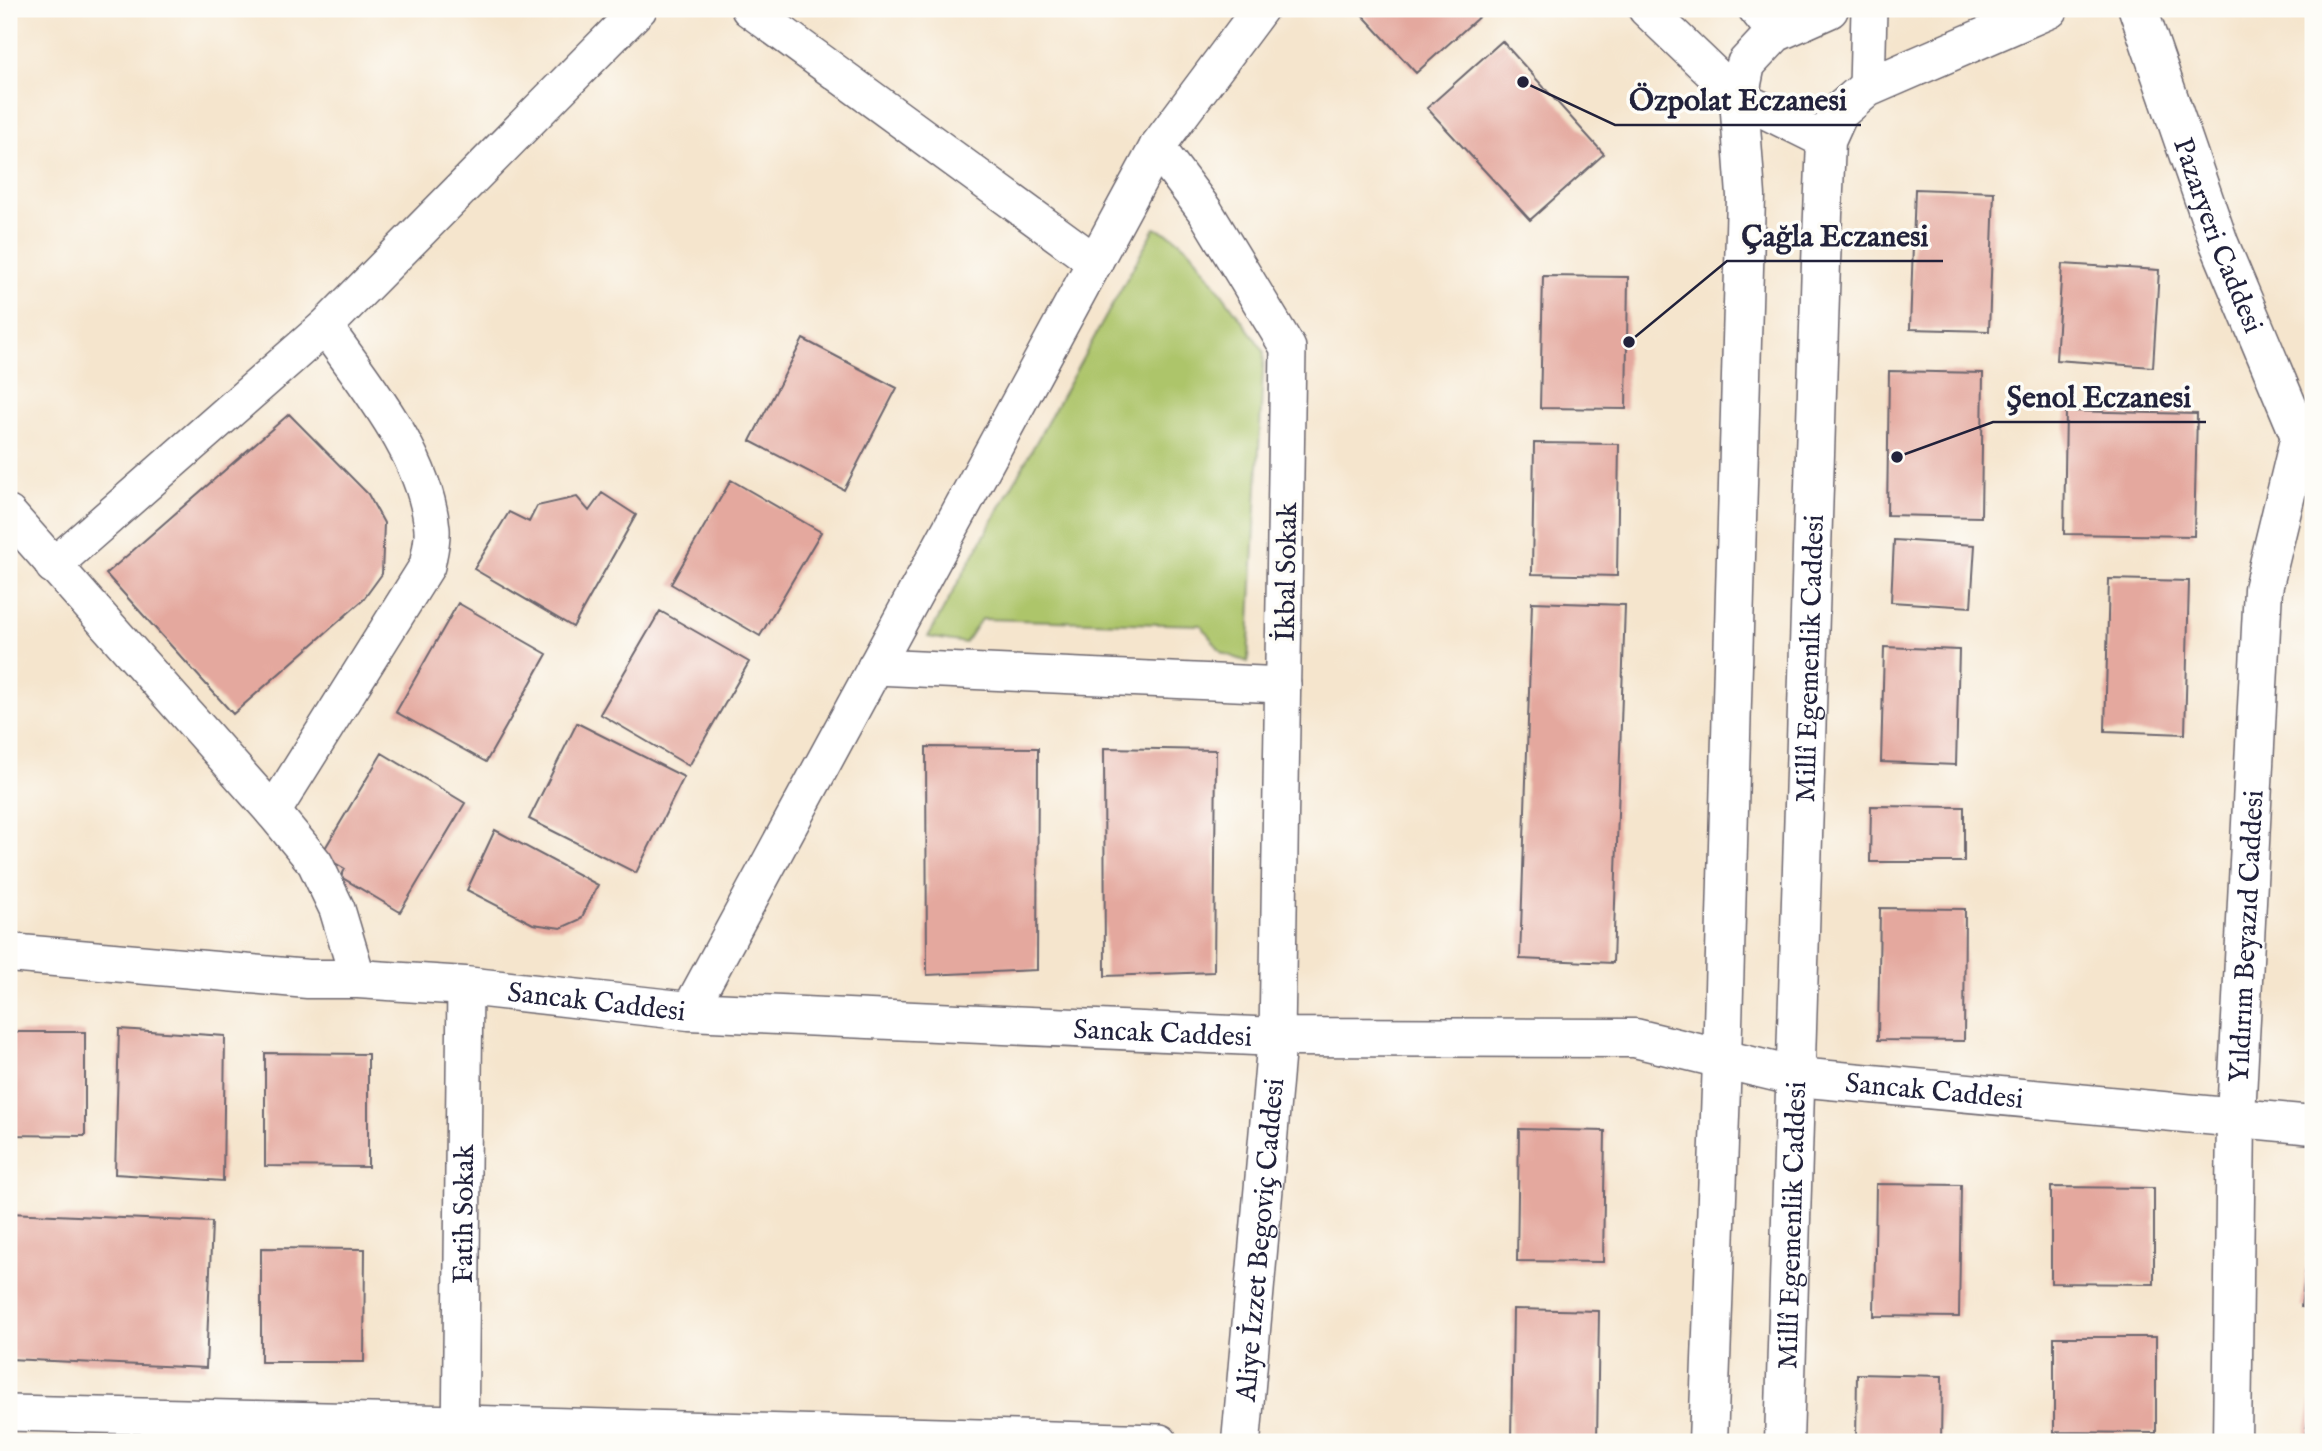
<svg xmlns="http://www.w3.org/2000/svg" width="2322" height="1451" viewBox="0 0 2322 1451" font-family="'IM FELL English',serif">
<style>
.green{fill:#adc56b;stroke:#687453;stroke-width:2}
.building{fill:#e4a89e}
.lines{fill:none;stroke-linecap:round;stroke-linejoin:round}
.street-casing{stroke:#6c666e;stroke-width:38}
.secondary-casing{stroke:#6c666e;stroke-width:41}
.primary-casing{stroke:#6c666e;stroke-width:41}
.street{stroke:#fff;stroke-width:35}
.secondary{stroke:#fff;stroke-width:38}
.primary{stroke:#fff;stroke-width:38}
.labels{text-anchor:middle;stroke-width:7;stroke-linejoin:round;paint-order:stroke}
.street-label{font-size:28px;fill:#22223b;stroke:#fdfcf7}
.leader{fill:none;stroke:#22223b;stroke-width:2.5}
.callout-dot{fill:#22223b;stroke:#fdfcf7;stroke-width:2.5}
.callout-label{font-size:30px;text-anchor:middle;font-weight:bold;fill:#22223b;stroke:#fdfcf7;stroke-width:7;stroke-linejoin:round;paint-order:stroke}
</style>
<rect width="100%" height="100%" fill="#fdfcf7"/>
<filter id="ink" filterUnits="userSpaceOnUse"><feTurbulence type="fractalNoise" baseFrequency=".0143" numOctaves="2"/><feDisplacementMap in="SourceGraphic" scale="14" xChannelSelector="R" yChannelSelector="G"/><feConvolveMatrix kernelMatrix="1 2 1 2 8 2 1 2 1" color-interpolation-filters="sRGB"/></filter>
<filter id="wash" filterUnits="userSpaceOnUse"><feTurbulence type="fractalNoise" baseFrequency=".00686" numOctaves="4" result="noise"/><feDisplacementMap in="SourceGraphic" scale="28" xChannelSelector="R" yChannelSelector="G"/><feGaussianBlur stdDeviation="1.57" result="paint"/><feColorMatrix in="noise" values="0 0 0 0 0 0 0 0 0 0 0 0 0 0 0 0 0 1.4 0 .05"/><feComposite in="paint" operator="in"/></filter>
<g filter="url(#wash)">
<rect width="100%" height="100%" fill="#f5e5cd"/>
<path class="green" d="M1155,228L1173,236L1191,251L1264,351L1248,662L1222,653L1201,625L981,619L965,643L928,637Z"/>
<g id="blocks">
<path class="building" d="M1357,9H1476L1481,15L1416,73Z
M1502,41L1604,154L1530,220L1427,108Z
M1915,189L1994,192L1989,331L1910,329Z
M2062,264L2159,270L2153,367L2056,360Z
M1543,276L1628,277L1626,409L1540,408Z
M803,339L897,388L844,490L750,441Z
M1889,371L1983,373L1981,517L1887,515Z
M2066,411L2197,414L2194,536L2064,534Z
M289,414L368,494L384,523L382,574L363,600L233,714L106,574Z
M1534,443L1619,444L1617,576L1532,574Z
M731,480L821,532L760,636L671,584Z
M602,493L636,515L573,627L474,569L509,512L529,522L537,506L577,497L589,511Z
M1894,540L1975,545L1971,607L1891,602Z
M2109,579L2189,581L2185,734L2105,731Z
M1532,602L1625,605L1613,963L1520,959Z
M458,603L547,654L486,762L396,712Z
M660,611L749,662L689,766L600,714Z
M1884,647L1959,650L1956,765L1881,762Z
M577,723L684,777L636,873L529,819Z
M926,747L1038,748L1037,970L927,975Z
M1104,748L1216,750L1214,972L1105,976Z
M382,753L465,803L400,912L341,877L345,869L321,855Z
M1871,806L1964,807V862H1870Z
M495,830L598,885L581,919L561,928L533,924L467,890Z
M1880,908L1965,909L1964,1041L1878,1040Z
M119,1029L225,1036L223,1181L115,1174Z
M9,1032H85V1136L9,1135Z
M265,1053L368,1054V1167L265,1166Z
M1519,1129L1605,1131L1603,1262L1517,1261Z
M1876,1184L1961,1185L1959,1317L1874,1316Z
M2051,1187L2154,1188V1284L2051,1283Z
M9,1213L212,1222L206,1368L9,1359Z
M2312,1222H2313V1308L2301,1307Z
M261,1248L365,1249L364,1362H261Z
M1513,1309L1599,1311L1597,1442L1511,1441Z
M2054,1337H2156V1433L2054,1432Z
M1857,1374L1942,1376L1941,1442H1856Z
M2312,1398L2313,1442H2304Z"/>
</g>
</g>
<g filter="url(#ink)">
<use href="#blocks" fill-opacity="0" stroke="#6c666e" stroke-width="2"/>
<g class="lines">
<g class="street-casing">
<g id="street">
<path d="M749,9L1095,262"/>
<path d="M1646,9L1739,98L1826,141"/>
<path d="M1756,9L1775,33"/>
<path d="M1867,88L1869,9"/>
<path d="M1157,147L1205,211L1288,348L1277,1037"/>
<path d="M9,514L273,812L315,863L337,909L358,979"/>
<path d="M53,566L325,327L639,9"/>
<path d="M875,667L1283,685"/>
<path d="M273,812L427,566C429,555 433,541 432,529C426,456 366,385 325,327"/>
<path d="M689,1011L1157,147L1260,9"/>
<path d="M9,1413L461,1423L1160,1442"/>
<path id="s1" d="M460,1442L465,986"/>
</g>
</g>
<g class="secondary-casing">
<g id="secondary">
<path id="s2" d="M2138,9L2219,243L2300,436L2313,453"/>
<path id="s3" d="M9,953L308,979H358L465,986L689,1011L1277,1037L1635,1038L1797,1077L2313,1125"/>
<path id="s4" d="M1241,1442L1277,1037"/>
<path id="s5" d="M2232,1442L2236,1116L2263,589L2300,436"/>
</g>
</g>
<g class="primary-casing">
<g id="primary">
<path d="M1708,1442L1722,1061L1746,196L1739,98L1746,64L1775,33L1829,9"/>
<path id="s6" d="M1784,1442L1821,263L1826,141L1839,112L1867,88L2049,9"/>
</g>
</g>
<use href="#street" class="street"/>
<use href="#secondary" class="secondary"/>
<use href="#primary" class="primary"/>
</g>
</g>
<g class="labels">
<g class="street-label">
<text dy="10" stroke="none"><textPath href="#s2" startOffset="240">Pazaryeri Caddesi</textPath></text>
<text transform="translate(1285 572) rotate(-89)" y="10">İkbal Sokak</text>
<text dy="10" stroke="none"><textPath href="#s6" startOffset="784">Millî Egemenlik Caddesi</textPath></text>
<text dy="10" stroke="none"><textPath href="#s5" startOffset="506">Yıldırım Beyazıd Caddesi</textPath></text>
<text dy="10" stroke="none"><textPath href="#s3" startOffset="590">Sancak Caddesi</textPath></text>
<text dy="10" stroke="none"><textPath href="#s3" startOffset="1157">Sancak Caddesi</textPath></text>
<text dy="10" stroke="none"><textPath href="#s3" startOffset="1934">Sancak Caddesi</textPath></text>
<text dy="10" stroke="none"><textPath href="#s1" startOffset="228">Fatih Sokak</textPath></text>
<text dy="10" stroke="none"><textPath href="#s6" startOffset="217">Millî Egemenlik Caddesi</textPath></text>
<text dy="10" stroke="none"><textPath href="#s4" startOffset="203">Aliye İzzet Begoviç Caddesi</textPath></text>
</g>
</g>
<path class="leader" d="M1523 82L1615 125H1861M1629 342L1727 261H1943M1897 457L1993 422H2206"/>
<g class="callout-dot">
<circle cx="1523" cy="82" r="7"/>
<circle cx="1629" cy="342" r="7"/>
<circle cx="1897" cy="457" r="7"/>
</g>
<g class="callout-label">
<text x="1738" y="110">Özpolat Eczanesi</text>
<text x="1835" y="246">Çağla Eczanesi</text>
<text x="2099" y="407">Şenol Eczanesi</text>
</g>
<rect width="2322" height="1451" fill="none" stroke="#fdfcf7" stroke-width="35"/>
</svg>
